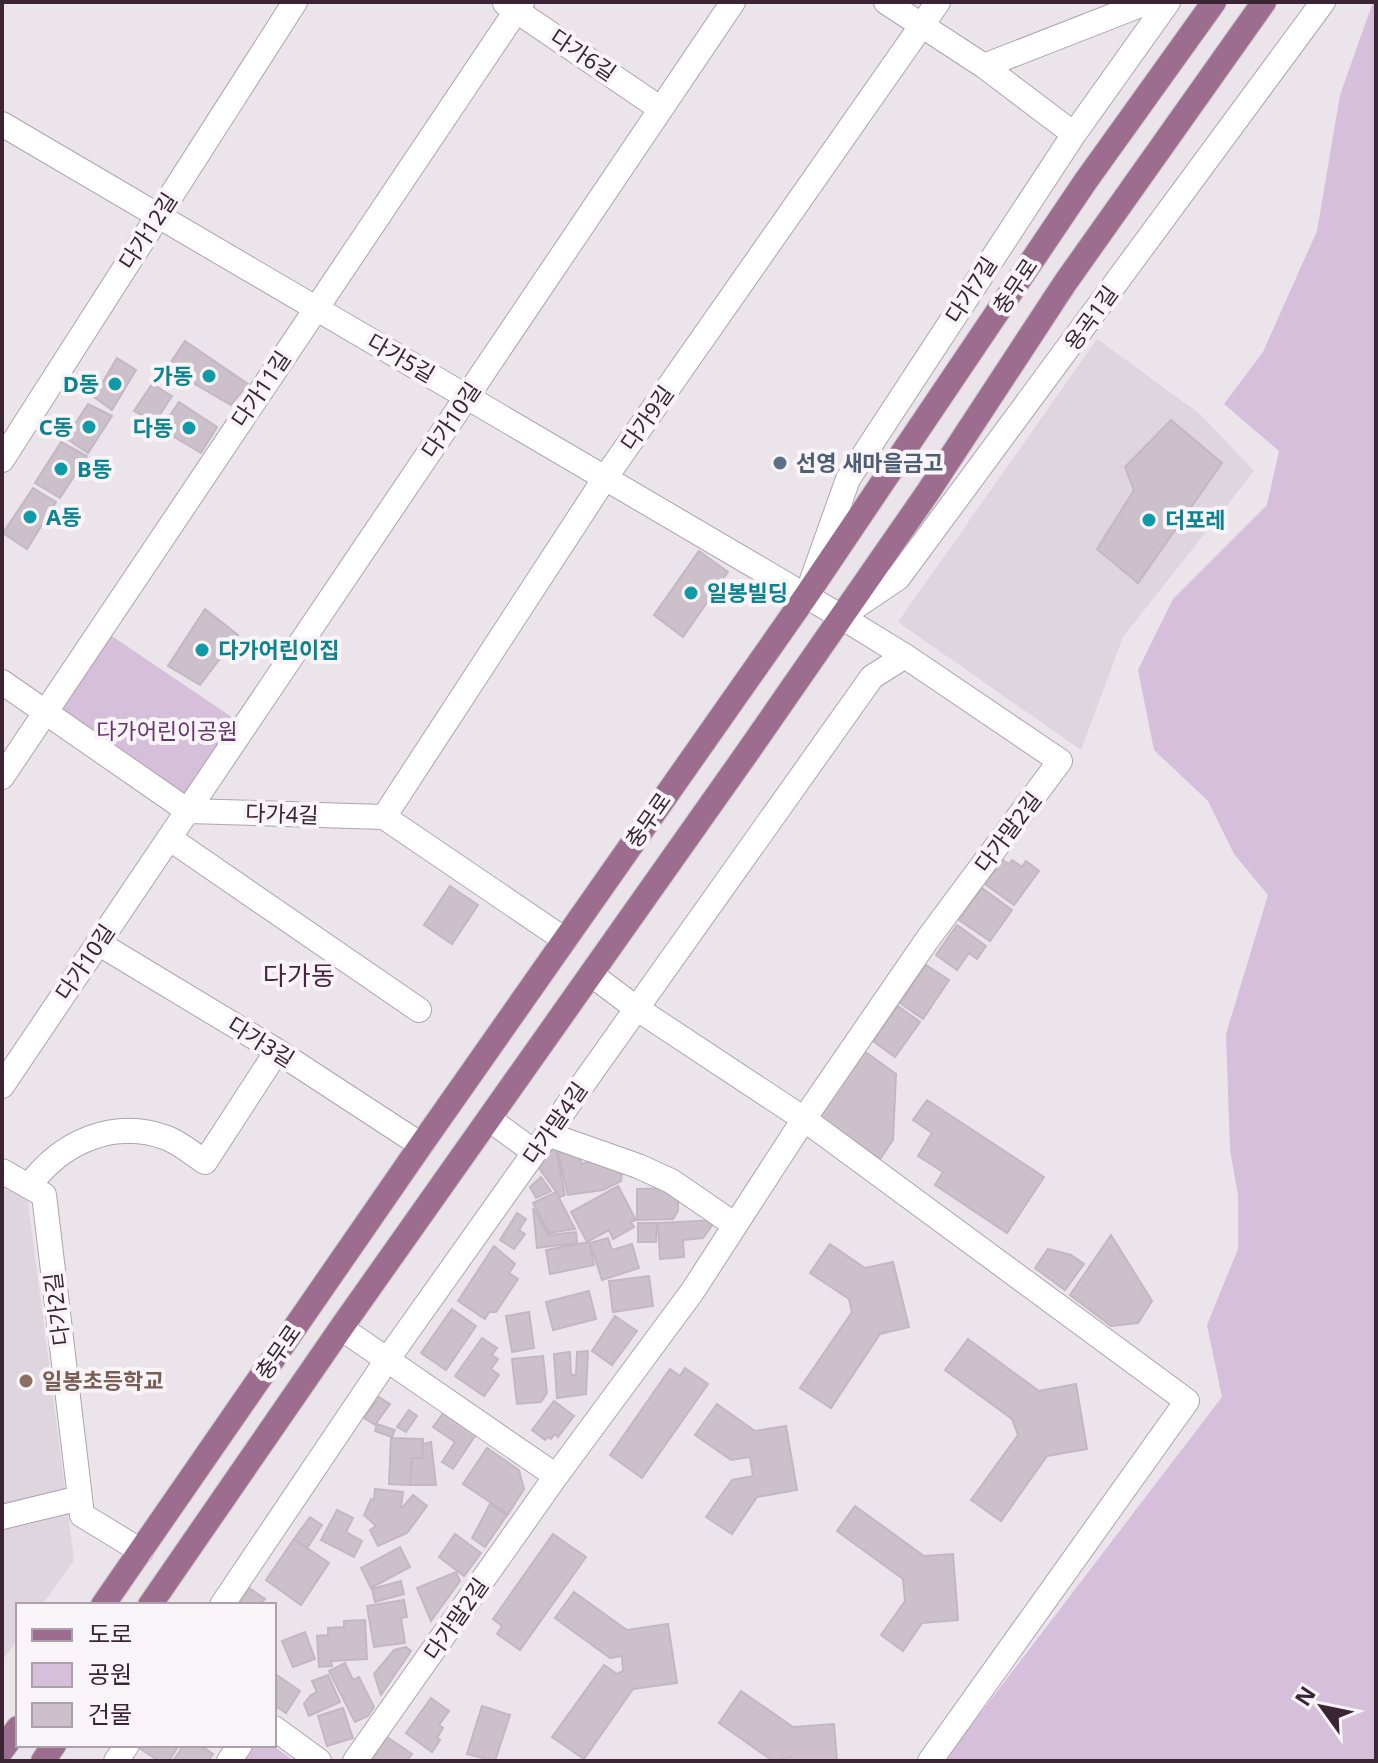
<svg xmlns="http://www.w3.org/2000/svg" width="1378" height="1763" viewBox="0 0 1378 1763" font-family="'Noto Sans','Noto Sans KR',sans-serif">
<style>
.built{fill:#dfd5de}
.green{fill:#d5bfda}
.building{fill:#ccc0ca;stroke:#c4b7c3;stroke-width:2}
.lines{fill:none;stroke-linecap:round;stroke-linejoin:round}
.minor-casing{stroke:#afa3ad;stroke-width:26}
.major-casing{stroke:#c8c2c6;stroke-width:26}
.minor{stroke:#fff;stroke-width:24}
.major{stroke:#9c6d8f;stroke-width:24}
.culture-dot{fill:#0f9aa8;stroke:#f8f4f8;stroke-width:3}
.service-dot{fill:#5c6f8a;stroke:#f8f4f8;stroke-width:3}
.education-dot{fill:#8d6e63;stroke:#f8f4f8;stroke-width:3}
.labels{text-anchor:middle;stroke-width:8;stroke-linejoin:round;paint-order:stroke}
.street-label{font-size:22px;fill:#3b2535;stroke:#f8f4f8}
.culture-label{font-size:22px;font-weight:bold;fill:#0d838f;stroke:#f8f4f8;text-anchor:start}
.service-label{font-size:22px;font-weight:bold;fill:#4e5e75;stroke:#f8f4f8;text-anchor:start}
.park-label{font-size:22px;fill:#68346d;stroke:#f8f4f8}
.education-label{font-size:22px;font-weight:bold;fill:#785e54;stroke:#f8f4f8;text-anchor:start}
.quarter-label{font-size:26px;fill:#4a233f;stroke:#f8f4f8}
</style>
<rect width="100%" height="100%" fill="#ebe4eb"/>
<path class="built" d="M1097,339L1200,414L1254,471L1123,637L1081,750L898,622Z
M2,1181L28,1201L74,1560L42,1605H18V1639L2,1661Z"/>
<path class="green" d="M1373,2H1376V1761H944L1222,1397L1207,1325L1238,1249V1195L1230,1150L1226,1034L1268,895L1234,854L1208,801L1154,750L1138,670L1173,599L1267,505L1279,451L1224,404L1263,352L1317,231L1340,95Z
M106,632L239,722L194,793L175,797L64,718L60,702Z
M245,1745H272L294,1761H234Z"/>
<path class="building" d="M185,341L248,384L231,405L167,368Z
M117,358L136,370L112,410L94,397Z
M152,384L172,396L155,422L134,411Z
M179,402L217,427L201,453L161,429Z
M88,404L112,416L88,453L66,438Z
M1171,420L1222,463L1138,583L1097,549L1134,490L1125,467Z
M61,442L87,456L60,498L35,483Z
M33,488L56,502L27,549L3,533Z
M699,551L728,572L683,637L654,615Z
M205,609L238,635L200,685L168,666Z
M1003,860L1009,864L1012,860L1022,867L1026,861L1039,871L1014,905L985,884Z
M450,886L478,905L452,944L424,925Z
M982,888L1012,910L990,941L959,920Z
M957,925L986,946L977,959L969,953L957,970L936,955Z
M926,965L949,980L923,1019L900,1003Z
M898,1006L920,1022L895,1057L873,1041Z
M857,1046L896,1074L893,1140L880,1159L811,1112Z
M927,1100L1044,1177L1007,1233L935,1185L943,1172L918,1156L932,1133L913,1120Z
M555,1143L565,1195L560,1197L539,1168Z
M556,1144L574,1145L582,1164L603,1158L623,1166L621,1181L603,1190L568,1195Z
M541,1177L551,1191L536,1198L530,1187Z
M618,1186L636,1220L631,1222L634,1227L613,1239L609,1230L587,1242L571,1212Z
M678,1188V1211L673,1219L637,1220V1189Z
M556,1192L575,1229L549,1233L533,1203Z
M533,1208L549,1235L576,1232L577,1243L537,1248Z
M517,1213L526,1219L519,1230L525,1234L514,1249L500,1240Z
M716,1220L703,1238L683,1240L684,1257L660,1259L658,1223Z
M638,1223H657L656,1242H638Z
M1111,1235L1152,1301L1138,1323L1111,1326L1070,1295Z
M608,1238L612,1250L632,1244L639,1268L602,1280L590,1243Z
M589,1242L594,1265L550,1274L546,1250Z
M830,1244L865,1268L893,1262L909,1327L880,1334L831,1408L800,1388L852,1312L849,1299L810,1273Z
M494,1246L515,1264L509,1273L518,1279L496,1312H489L485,1319L458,1301Z
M1048,1249L1071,1255L1084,1264L1065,1290L1035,1268Z
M649,1276L653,1306L613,1312L609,1281Z
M589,1291L596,1319L553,1330L546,1302Z
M452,1309L476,1326L446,1370L421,1353Z
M529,1312L534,1348L512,1352L506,1316Z
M615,1316L637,1331L612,1365L592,1351Z
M482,1338L497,1348L492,1355L498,1359L491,1369L499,1375L484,1396L455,1376Z
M968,1339L1039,1391L1076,1384L1087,1449L1047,1456L1001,1521L971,1500L1018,1435L1012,1419L945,1370Z
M588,1351L586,1394L557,1398L554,1354L570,1352L571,1375H576L577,1352Z
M543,1356L547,1393L541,1402L517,1404L512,1359Z
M685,1368L708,1384L642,1478L610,1455L670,1369L680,1376Z
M379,1397L390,1404L375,1425L364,1418Z
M554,1401L574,1416L558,1437L555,1434L551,1439L548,1437L545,1440L532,1430Z
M717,1404L755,1431L786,1426L797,1490L757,1497L732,1534L706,1517L732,1480L753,1476L750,1457L731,1460L695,1435Z
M409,1410L417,1416L406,1432L397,1427Z
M445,1411L477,1433L453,1469L442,1462L455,1442L433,1427Z
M377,1424L395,1430L392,1437L375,1431Z
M391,1438L423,1439L422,1458H412L410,1485L389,1484Z
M431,1442L436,1485H410L412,1458H422L423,1444Z
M487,1448L519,1470L524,1489L508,1514L463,1484Z
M375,1489L403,1492L401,1507H403L413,1495L427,1506L407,1533L378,1546L370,1530L376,1526L364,1515L371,1499L374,1500Z
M490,1504L507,1515L485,1547L472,1538Z
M855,1506L924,1556L953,1554L958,1620L922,1623L903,1651L881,1635L905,1601L903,1579L837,1531Z
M337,1510L353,1518L346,1532L362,1541L354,1557L321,1540Z
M310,1517L322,1525L307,1548L294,1539Z
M455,1534L481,1553L464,1576L439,1557Z
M553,1534L586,1557L520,1650L497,1634L502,1626L493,1619Z
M294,1539L329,1563L301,1605L266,1580Z
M400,1547L410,1567L371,1588L361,1568Z
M456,1572L460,1581L431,1621L417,1588Z
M401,1581L404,1594L375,1602L372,1589Z
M249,1588L265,1599L262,1602L267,1605H238Z
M574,1592L627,1630L668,1624L677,1683L633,1689L584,1759L552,1737L604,1665L617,1674L623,1671L622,1656L610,1658L555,1618Z
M404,1600L407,1617L401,1618L405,1643L374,1647L367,1606Z
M365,1620L367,1659L331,1661L332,1666L319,1667L317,1636L328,1635V1628L344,1627V1621Z
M305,1632L315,1659L293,1667L282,1641Z
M406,1647L411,1651L381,1695L374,1674L394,1650Z
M345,1663L353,1680L359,1677L374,1707L368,1716L355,1722L329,1671Z
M274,1673L300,1691L286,1713L274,1705Z
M328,1675L340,1702L309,1716L304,1704L311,1695L317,1692L312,1681Z
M741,1691L793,1727L834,1724L837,1761H790V1757L773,1761L719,1723Z
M431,1698L449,1711L439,1725L443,1728L437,1738L440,1740L432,1752L406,1733Z
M482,1706L510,1715L495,1761L467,1754Z
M343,1708L353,1738L327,1746L318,1716Z
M387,1737L412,1754L407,1761H370Z
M141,1745H179L169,1761H159L139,1748Z
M184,1745H200L213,1754L208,1761H173Z"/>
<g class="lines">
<g class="minor-casing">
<path id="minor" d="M886,2L984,66L1074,134
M505,3L661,109
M984,66L1148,2
M2,124L840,616L905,656L1060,761L927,940L804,1119L692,1292L556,1476L355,1761
M2,460L295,2
M812,580L848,479L1074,134L1168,2
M846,613L898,578L1323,2
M2,682L188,811L384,817L565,940
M2,777L522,2
M384,817L605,478L938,2
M169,838L419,1010
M98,943L277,1051L421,1145
M592,975L636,1008L804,1119L1187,1401L930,1761
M2,1086L733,2
M489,1119L534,1152
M547,1134L638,1166L671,1181L735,1225
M2,1171L44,1195L82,1515L141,1551
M29,1186C61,1142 114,1118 167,1138C180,1143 193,1154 205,1162L277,1051
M341,1328L556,1476
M2,1517L80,1498
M222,1605L387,1360L872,677L905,656
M274,1728L319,1761
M116,1761L127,1745
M229,1761L240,1745"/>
</g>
<g class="major-casing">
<path id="major" d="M103,1605L421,1145L806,596L1085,182L1214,2
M150,1605L341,1328L747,753L928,492L1065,283L1264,2
M2,1750L18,1728
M43,1761L54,1745"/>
</g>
<use href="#minor" class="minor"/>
<use href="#major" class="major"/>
</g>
<g class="culture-dot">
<circle cx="209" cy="376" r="8"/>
<circle cx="115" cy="384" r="8"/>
<circle cx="89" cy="427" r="8"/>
<circle cx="189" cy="428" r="8"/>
<circle cx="61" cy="469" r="8"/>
<circle cx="30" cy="517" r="8"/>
<circle cx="1149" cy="520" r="8"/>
<circle cx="691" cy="593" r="8"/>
<circle cx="202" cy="650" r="8"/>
</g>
<circle class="service-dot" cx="780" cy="463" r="8"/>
<circle class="education-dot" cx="26" cy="1381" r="8"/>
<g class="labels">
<g class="street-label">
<text transform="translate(583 55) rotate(34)" y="8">다가6길</text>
<text transform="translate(148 231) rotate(-57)" y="8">다가12길</text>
<text transform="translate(1015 286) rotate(-56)" y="8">충무로</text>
<text transform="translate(971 290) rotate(-57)" y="8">다가7길</text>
<text transform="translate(1091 318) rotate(-54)" y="8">용곡1길</text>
<text transform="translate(401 358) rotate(30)" y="8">다가5길</text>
<text transform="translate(261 389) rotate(-56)" y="8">다가11길</text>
<text transform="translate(647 418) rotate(-55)" y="8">다가9길</text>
<text transform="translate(451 420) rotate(-56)" y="8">다가10길</text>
<text transform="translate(282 814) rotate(2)" y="8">다가4길</text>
<text transform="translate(648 820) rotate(-55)" y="8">충무로</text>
<text transform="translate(1008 832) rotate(-53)" y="8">다가말2길</text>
<text transform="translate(85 962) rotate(-56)" y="8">다가10길</text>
<text transform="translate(261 1042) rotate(32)" y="8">다가3길</text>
<text transform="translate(555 1123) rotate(-55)" y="8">다가말4길</text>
<text transform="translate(57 1309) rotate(-97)" y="8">다가2길</text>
<text transform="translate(278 1352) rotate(-55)" y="8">충무로</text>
<text transform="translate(456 1619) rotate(-55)" y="8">다가말2길</text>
</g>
<g class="culture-label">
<text x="193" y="384" text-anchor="end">가동</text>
<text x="99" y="392" text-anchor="end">D동</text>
<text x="73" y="435" text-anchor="end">C동</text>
<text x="173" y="436" text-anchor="end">다동</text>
<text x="77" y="477">B동</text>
<text x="46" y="525">A동</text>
<text x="1165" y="528">더포레</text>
<text x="707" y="601">일봉빌딩</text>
<text x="218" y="658">다가어린이집</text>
</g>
<g class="service-label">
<text x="796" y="471">선영 새마을금고</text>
</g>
<g class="park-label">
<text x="167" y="739">다가어린이공원</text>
</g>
<g class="education-label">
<text x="42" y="1389">일봉초등학교</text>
</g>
<g class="quarter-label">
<text x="299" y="985">다가동</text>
</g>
</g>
<rect width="1378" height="1763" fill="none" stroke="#3b2535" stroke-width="8"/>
<rect x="16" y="1603" width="260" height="144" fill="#f8f4f8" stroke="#aca1aa" stroke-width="2"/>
<rect x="32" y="1629" width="40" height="12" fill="#9c6d8f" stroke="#aca1aa" stroke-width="2"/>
<text x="88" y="1643" font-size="24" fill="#3b2535">도로</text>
<rect x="32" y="1663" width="40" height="24" fill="#d5bfda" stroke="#aca1aa" stroke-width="2"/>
<text x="88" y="1683" font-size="24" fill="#3b2535">공원</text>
<rect x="32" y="1703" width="40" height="24" fill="#ccc0ca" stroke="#aca1aa" stroke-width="2"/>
<text x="88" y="1723" font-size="24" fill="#3b2535">건물</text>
<g transform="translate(1322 1707) rotate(303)" stroke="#f8f4f8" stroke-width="6" paint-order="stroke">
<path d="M0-6L14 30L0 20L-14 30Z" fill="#3b2535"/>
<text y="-12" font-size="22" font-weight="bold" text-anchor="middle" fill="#3b2535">N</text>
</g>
</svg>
